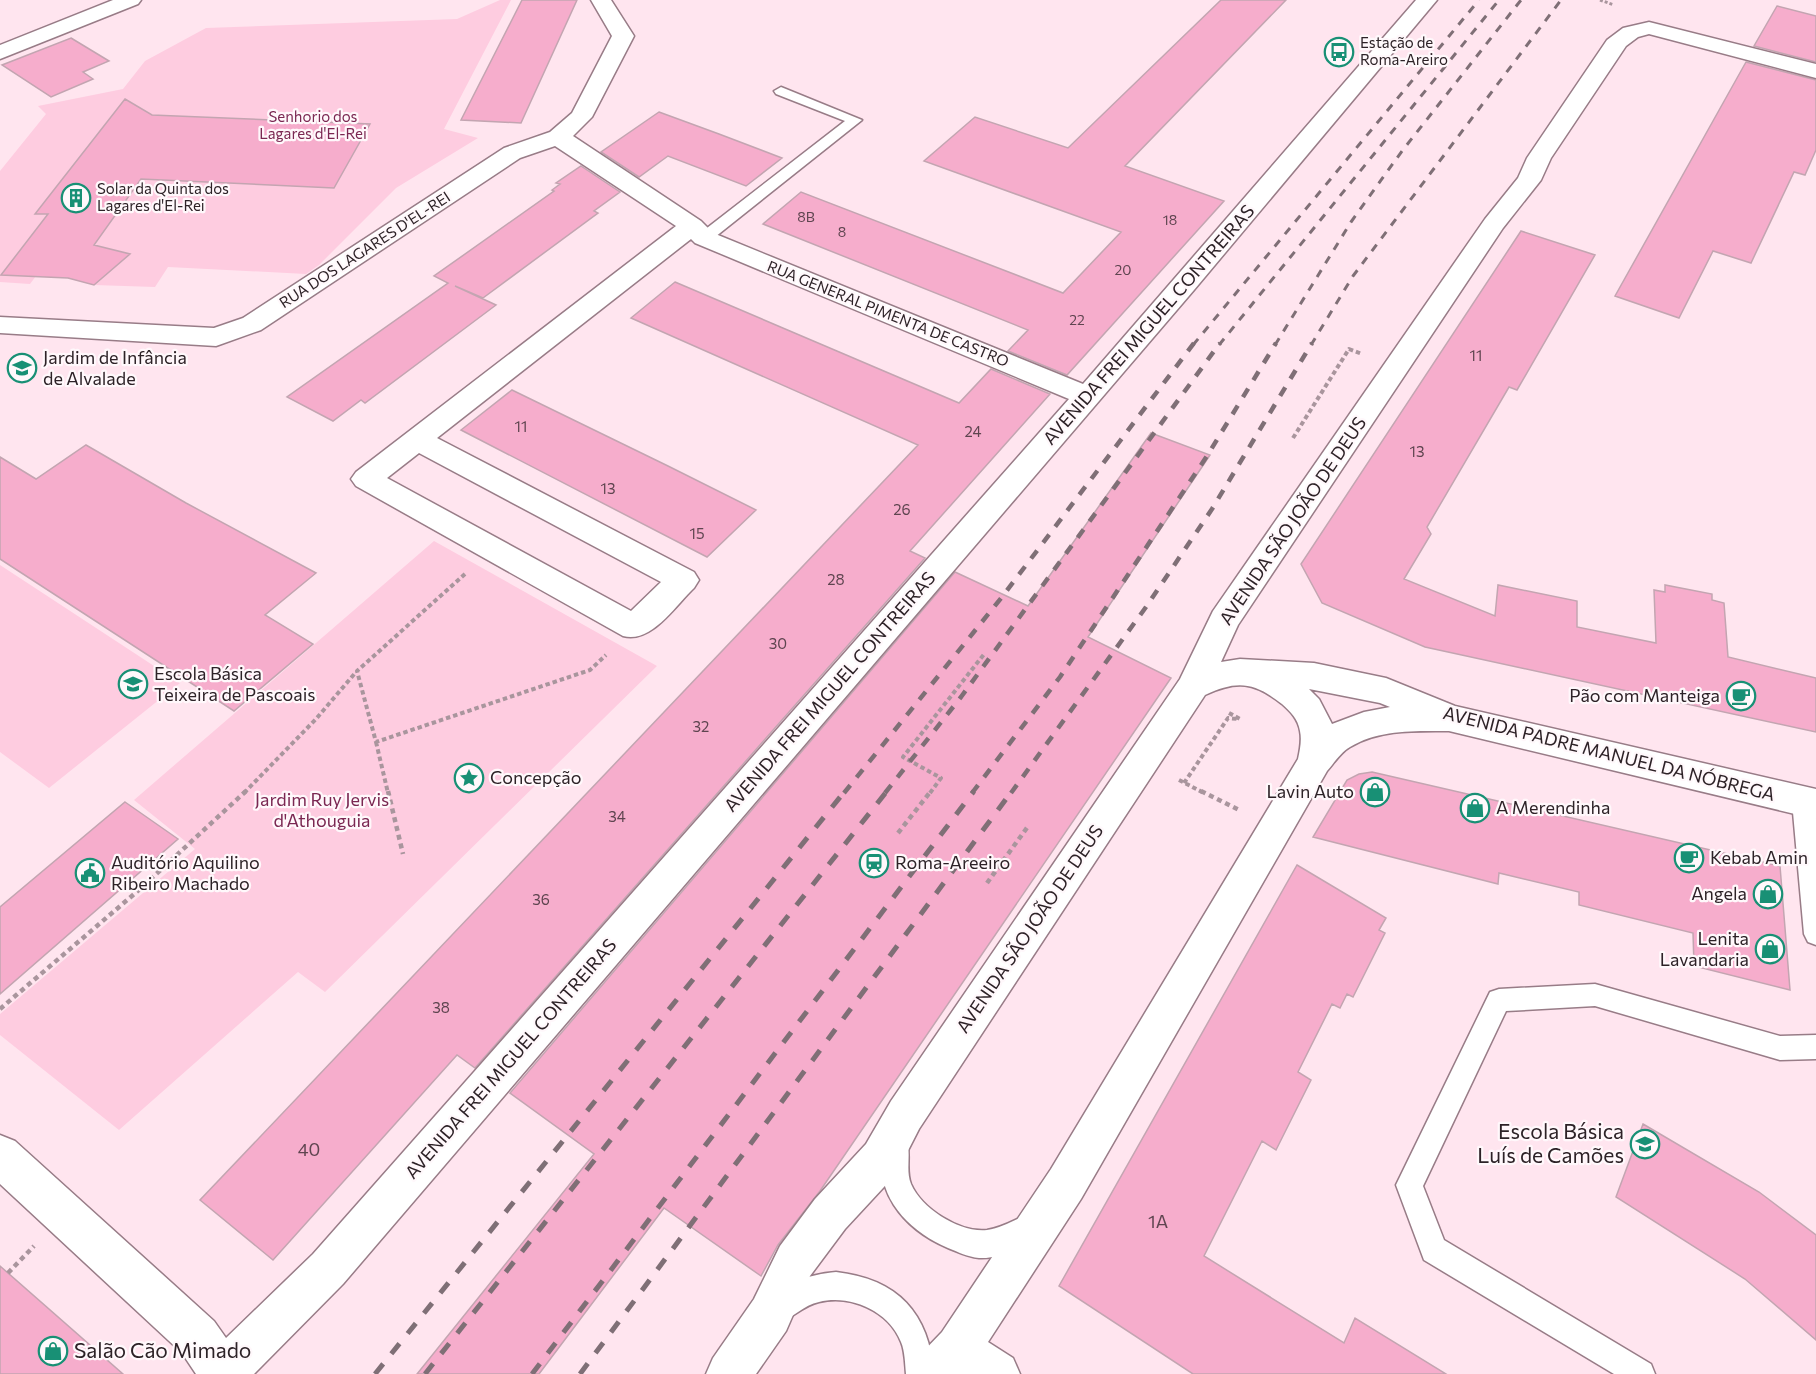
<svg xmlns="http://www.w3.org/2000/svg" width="1816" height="1374" viewBox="0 0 1816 1374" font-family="Commissioner,sans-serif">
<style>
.green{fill:#fecce0}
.building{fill:#f6adcc;stroke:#c3a5b1;stroke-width:1.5}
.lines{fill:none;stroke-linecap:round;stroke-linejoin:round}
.lane-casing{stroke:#987c87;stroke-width:3}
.street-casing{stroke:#987c87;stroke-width:3}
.path-far2{stroke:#a9959d;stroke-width:3;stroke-dasharray:3 2;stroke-linecap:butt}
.path-far1{stroke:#a9959d;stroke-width:4;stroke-dasharray:4.5 3;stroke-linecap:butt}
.path{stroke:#a9959d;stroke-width:4.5;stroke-dasharray:5 4;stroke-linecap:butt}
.lane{fill:#fff;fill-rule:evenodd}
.street{fill:#fff;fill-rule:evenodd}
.rail-far2{stroke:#7f6f76;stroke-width:3;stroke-dasharray:8 8;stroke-linecap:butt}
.rail-far1{stroke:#7f6f76;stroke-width:4.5;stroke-dasharray:10 10;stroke-linecap:butt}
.rail{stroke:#7f6f76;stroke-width:5;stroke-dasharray:13 13;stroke-linecap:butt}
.labels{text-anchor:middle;stroke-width:4.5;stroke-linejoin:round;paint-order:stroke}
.far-number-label{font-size:14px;fill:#5f4550}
.far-poi-label{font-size:15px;fill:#2d2227;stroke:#fff8fb;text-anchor:start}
.far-park-label{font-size:15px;fill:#7b2752;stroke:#fff8fb}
.far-street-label{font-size:15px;fill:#2d2227;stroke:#fff8fb}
.number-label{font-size:15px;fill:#5f4550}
.street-label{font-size:18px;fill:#2d2227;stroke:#fff8fb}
.poi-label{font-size:18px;fill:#2d2227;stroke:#fff8fb;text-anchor:start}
.park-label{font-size:18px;fill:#7b2752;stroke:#fff8fb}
.near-number-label{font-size:18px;fill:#5f4550}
.near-poi-label{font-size:21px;fill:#2d2227;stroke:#fff8fb;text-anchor:end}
</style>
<rect width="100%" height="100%" fill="#ffe5ef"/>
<path class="green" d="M500,0H511L444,129L478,138L396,188L319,265L306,274L168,267L155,287L94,285L130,254L109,249L73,279L70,278L120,178L212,118L178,116L152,151L72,182H60L35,213L48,214L2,274L36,276L30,284L0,282V171L46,114L38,106L123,89L145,61L206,28L457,19Z
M434,541L657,666L325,992L298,972L119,1130L0,1035V1014L195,849L134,800Z
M0,565L180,683L49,788L0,752Z"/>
<path class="building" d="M522,0H577L521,123L461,120Z
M1221,0H1286L1125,166L1224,201L1067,375L1008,351L1028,330L763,224L801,192L1063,293L1121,232L924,161L975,117L1068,148Z
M1777,6L1816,16V62L1754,46Z
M71,38L109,61L83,72L93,79L51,97L2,65Z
M1746,62L1816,80V150L1805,175L1794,172L1751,263L1713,251L1679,318L1615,296Z
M125,99L152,115L370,124L334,188L141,179L94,245L130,254L94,285L68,278L1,275L48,214H35Z
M659,112L719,134L782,158L746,186L668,156L639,177L601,152Z
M581,166L620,192L594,211L598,213L483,298L455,286L496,305L365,403L361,400L333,421L287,397L448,283L434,276L554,191L552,190L560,184L556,183Z
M1521,231L1595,255L1517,390L1509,387L1427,527L1431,534L1404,579L1495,616L1498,585L1577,601V627L1656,643L1654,590L1665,592V585L1712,594V600L1724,603L1728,657L1816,678V732L1425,647L1322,603L1301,564Z
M675,282L959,403L991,369L1050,394L910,551L925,558L475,1068L457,1055L273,1260L200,1200L918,445L631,318Z
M512,390L668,466L756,510L707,557L461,430Z
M1151,433L1210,455L1088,637L1171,678L820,1191L778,1245L761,1276L664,1208L539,1374H417L594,1154L510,1093L955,572L1028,606Z
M86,445L186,503L316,573L265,615L313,644L234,711L0,559V457L36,479Z
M1372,772L1780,866L1790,990L1694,966L1693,933L1579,905V892L1499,873L1498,884L1313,837L1347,780L1359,774Z
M125,802L178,839L0,994V907Z
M1297,865L1386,918L1379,930L1385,933L1353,997L1347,994L1340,1008L1332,1004L1298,1072L1311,1080L1276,1150L1262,1141L1204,1256L1344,1343L1355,1318L1446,1374H1193L1059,1286Z
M1643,1124L1759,1192L1816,1235V1340L1745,1279L1616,1197Z
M0,1266L123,1374H0Z"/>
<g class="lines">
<g class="lane-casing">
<path id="lane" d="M781,87L862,120L710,241H698L696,238L698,235L845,121L776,94L774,91Z
M1803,792L1811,794L1816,819V945L1808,942L1804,934L1792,801L1795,794Z
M1595,984L1780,1036L1816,1035V1059L1780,1060L1595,1006L1506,1011L1423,1186L1444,1240L1651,1364L1655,1374H1614L1424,1260L1396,1185L1490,992L1499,989Z
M897,1135L906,1139C912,1153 905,1169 911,1184C922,1209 960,1233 987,1230C1001,1228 1013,1221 1026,1215L1036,1219L1040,1229L1036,1239C1019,1248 999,1259 979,1258C968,1257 958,1252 948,1248C905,1230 867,1188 888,1139Z
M836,1272C898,1279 929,1313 934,1374H906C905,1364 905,1351 901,1342C889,1311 850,1294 819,1302C804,1305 792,1318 778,1324L768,1320L764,1310C775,1284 811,1274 836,1272Z"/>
</g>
<g class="street-casing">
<path id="street" d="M113,0H141L138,4L0,59V45Z
M591,0H611L634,36L592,117L573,136L701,221L713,233L1083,384L1416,0H1437L1194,290L343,1284L254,1374H196L182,1353L0,1184V1135L15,1141L214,1321L226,1338L313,1254L1069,399L695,243L691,239L437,438L694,572L699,580L694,588C675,606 651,644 623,636L356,486L351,479L356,472L676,226L555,146L520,158L261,330L216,346L0,333V317L214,328L243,318L504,148L550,132L572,113L612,36ZM419,453L661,582L631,611L387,478Z
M1649,22L1816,64V78L1649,34L1638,37L1626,46L1551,158L1541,180L1503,228L1238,625L1221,662L1240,659L1314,663L1386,678L1455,706L1816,789V819L1449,731C1417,731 1379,729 1350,747C1341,752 1334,763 1327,771L1081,1199L988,1342L1013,1358L1020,1374H910L917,1358L942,1332L1051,1169L1298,759C1300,750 1302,740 1300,731C1298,719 1291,712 1282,704C1254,682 1237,680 1205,695L919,1129L896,1174L845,1229L810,1276L786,1331L756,1374H706L713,1358L754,1299L780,1246L815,1199L866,1144L891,1101L1180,679L1213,611L1485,219L1518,178L1527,158L1607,40L1623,28ZM1309,689L1380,703L1390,707L1364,712L1332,724L1319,699Z"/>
</g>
<path class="path-far2" d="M1600,0L1614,5"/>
<path class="path-far1" d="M1293,438L1349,349L1362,354
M465,574L357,671L376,742L590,670L606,655
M1229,713L1242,720
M376,742L388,793
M1179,780L1204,793
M1184,783L1228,718L1238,719
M244,793L316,719L356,672
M930,793L941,778L903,757L985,653"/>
<path class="path" d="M388,791L403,854
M1201,791L1239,810
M898,833L931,791
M987,883L1029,825
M0,1009L140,889L246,791
M8,1273L34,1246"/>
<use href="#lane" class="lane"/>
<use href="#street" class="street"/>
<path class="rail-far2" d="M1193,345L1479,0
M1219,345L1499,0
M1275,345L1351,222L1402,151L1521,0
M1311,345L1353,276L1561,0"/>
<path class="rail-far1" d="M844,793L1002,597L1194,343
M885,793L961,697L1220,343
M972,793L1060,677L1207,456L1276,343
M1011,793L1146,607L1212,509L1312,343"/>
<path class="rail" d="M375,1374L845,791
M425,1374L887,791
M532,1374L974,791
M580,1374L1012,791"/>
</g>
<defs>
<g id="bus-ring" transform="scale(1.5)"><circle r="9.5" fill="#fff8fb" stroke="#189075" stroke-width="1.5"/><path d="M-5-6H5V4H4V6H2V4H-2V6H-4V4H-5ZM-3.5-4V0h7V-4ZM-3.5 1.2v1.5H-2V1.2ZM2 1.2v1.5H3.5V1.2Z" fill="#189075"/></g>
<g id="building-ring" transform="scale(1.5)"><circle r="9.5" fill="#fff8fb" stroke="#189075" stroke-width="1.5"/><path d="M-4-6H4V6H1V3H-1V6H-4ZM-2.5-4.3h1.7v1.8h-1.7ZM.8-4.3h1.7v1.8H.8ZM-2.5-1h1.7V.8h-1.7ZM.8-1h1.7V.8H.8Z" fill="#189075"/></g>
<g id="school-ring" transform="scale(1.5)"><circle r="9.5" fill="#fff8fb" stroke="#189075" stroke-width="1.5"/><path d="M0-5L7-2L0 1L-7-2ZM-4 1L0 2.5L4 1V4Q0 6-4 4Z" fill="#189075"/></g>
<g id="cafe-ring" transform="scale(1.5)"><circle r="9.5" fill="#fff8fb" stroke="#189075" stroke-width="1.5"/><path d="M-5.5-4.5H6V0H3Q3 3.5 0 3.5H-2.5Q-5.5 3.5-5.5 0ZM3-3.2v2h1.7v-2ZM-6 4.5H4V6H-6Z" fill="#189075"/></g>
<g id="sight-ring" transform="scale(1.5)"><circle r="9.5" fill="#fff8fb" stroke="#189075" stroke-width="1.5"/><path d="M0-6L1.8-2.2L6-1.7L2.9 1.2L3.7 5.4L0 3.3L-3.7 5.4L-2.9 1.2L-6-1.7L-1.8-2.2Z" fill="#189075"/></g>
<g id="shop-ring" transform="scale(1.5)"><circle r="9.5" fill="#fff8fb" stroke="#189075" stroke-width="1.5"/><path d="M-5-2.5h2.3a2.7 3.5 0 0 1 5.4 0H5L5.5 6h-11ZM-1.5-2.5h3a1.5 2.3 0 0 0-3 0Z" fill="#189075"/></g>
<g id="station-ring" transform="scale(1.5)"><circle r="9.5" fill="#fff8fb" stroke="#189075" stroke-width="1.5"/><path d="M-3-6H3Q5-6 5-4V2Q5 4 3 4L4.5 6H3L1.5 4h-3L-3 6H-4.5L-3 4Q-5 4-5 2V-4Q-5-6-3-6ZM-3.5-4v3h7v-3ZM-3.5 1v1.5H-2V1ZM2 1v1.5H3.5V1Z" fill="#189075"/></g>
<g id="civic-ring" transform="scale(1.5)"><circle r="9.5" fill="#fff8fb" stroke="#189075" stroke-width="1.5"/><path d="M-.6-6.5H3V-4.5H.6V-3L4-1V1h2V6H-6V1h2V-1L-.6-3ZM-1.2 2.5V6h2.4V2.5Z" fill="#189075"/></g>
</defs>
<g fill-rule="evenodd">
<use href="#bus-ring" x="1339" y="52"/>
<use href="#building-ring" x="76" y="198"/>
<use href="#school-ring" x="22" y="368"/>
<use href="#school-ring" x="133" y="684"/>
<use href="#cafe-ring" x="1741" y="696"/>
<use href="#sight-ring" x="469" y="778"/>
<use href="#shop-ring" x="1375" y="792"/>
<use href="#shop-ring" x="1475" y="808"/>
<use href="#cafe-ring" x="1689" y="858"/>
<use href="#station-ring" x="874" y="863"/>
<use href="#civic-ring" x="90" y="873"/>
<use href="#shop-ring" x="1768" y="894"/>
<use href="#shop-ring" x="1770" y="949"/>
<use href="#school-ring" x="1645" y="1144"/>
<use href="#shop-ring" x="53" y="1351"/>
</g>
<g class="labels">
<g class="far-number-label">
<text x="806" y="222">8B</text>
<text x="1170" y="225">18</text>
<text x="842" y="237">8</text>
<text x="1123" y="275">20</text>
<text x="1077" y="325">22</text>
</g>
<g class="far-poi-label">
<text x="1360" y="48">Estação de<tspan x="1360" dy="17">Roma-Areiro</tspan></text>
<text x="97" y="194">Solar da Quinta dos<tspan x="97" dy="17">Lagares d'El-Rei</tspan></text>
</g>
<g class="far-park-label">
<text x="313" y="122">Senhorio dos<tspan x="313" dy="17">Lagares d'El-Rei</tspan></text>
</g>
<g class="far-street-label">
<text transform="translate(365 250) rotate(-33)" y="5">RUA DOS LAGARES D'EL-REI</text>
<text transform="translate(888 314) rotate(22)" y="5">RUA GENERAL PIMENTA DE CASTRO</text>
</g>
<g class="number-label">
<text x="1476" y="361">11</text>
<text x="521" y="432">11</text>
<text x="973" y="437">24</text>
<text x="1417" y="457">13</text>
<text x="608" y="494">13</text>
<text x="902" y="515">26</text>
<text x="697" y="539">15</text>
<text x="836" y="585">28</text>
<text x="778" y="649">30</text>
<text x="701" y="732">32</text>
<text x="617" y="822">34</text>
<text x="541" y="905">36</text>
<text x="441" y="1013">38</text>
</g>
<g class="street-label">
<text transform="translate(1149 325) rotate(-49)" y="6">AVENIDA FREI MIGUEL CONTREIRAS</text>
<text transform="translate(1293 521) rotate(-56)" y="6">AVENIDA SÃO JOÃO DE DEUS</text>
<text transform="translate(830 692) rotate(-49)" y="6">AVENIDA FREI MIGUEL CONTREIRAS</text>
<text transform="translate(1609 754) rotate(14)" y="6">AVENIDA PADRE MANUEL DA NÓBREGA</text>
<text transform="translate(1030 929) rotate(-56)" y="6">AVENIDA SÃO JOÃO DE DEUS</text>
<text transform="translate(511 1059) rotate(-49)" y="6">AVENIDA FREI MIGUEL CONTREIRAS</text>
</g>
<g class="poi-label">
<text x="43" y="364">Jardim de Infância<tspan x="43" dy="21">de Alvalade</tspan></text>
<text x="154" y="680">Escola Básica<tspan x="154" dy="21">Teixeira de Pascoais</tspan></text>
<text x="1720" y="702" text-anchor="end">Pão com Manteiga</text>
<text x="490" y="784">Concepção</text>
<text x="1354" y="798" text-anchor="end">Lavin Auto</text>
<text x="1496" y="814">A Merendinha</text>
<text x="1710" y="864">Kebab Amin</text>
<text x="111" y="869">Auditório Aquilino<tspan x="111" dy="21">Ribeiro Machado</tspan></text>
<text x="895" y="869">Roma-Areeiro</text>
<text x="1747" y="900" text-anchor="end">Angela</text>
<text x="1749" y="945" text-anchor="end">Lenita<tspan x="1749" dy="21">Lavandaria</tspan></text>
</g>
<g class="park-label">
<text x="322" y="806">Jardim Ruy Jervis<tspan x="322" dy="21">d'Athouguia</tspan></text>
</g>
<g class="near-number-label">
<text x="309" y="1156">40</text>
<text x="1158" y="1228">1A</text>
</g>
<g class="near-poi-label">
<text x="1624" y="1139">Escola Básica<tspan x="1624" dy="24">Luís de Camões</tspan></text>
<text x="74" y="1358" text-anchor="start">Salão Cão Mimado</text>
</g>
</g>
</svg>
